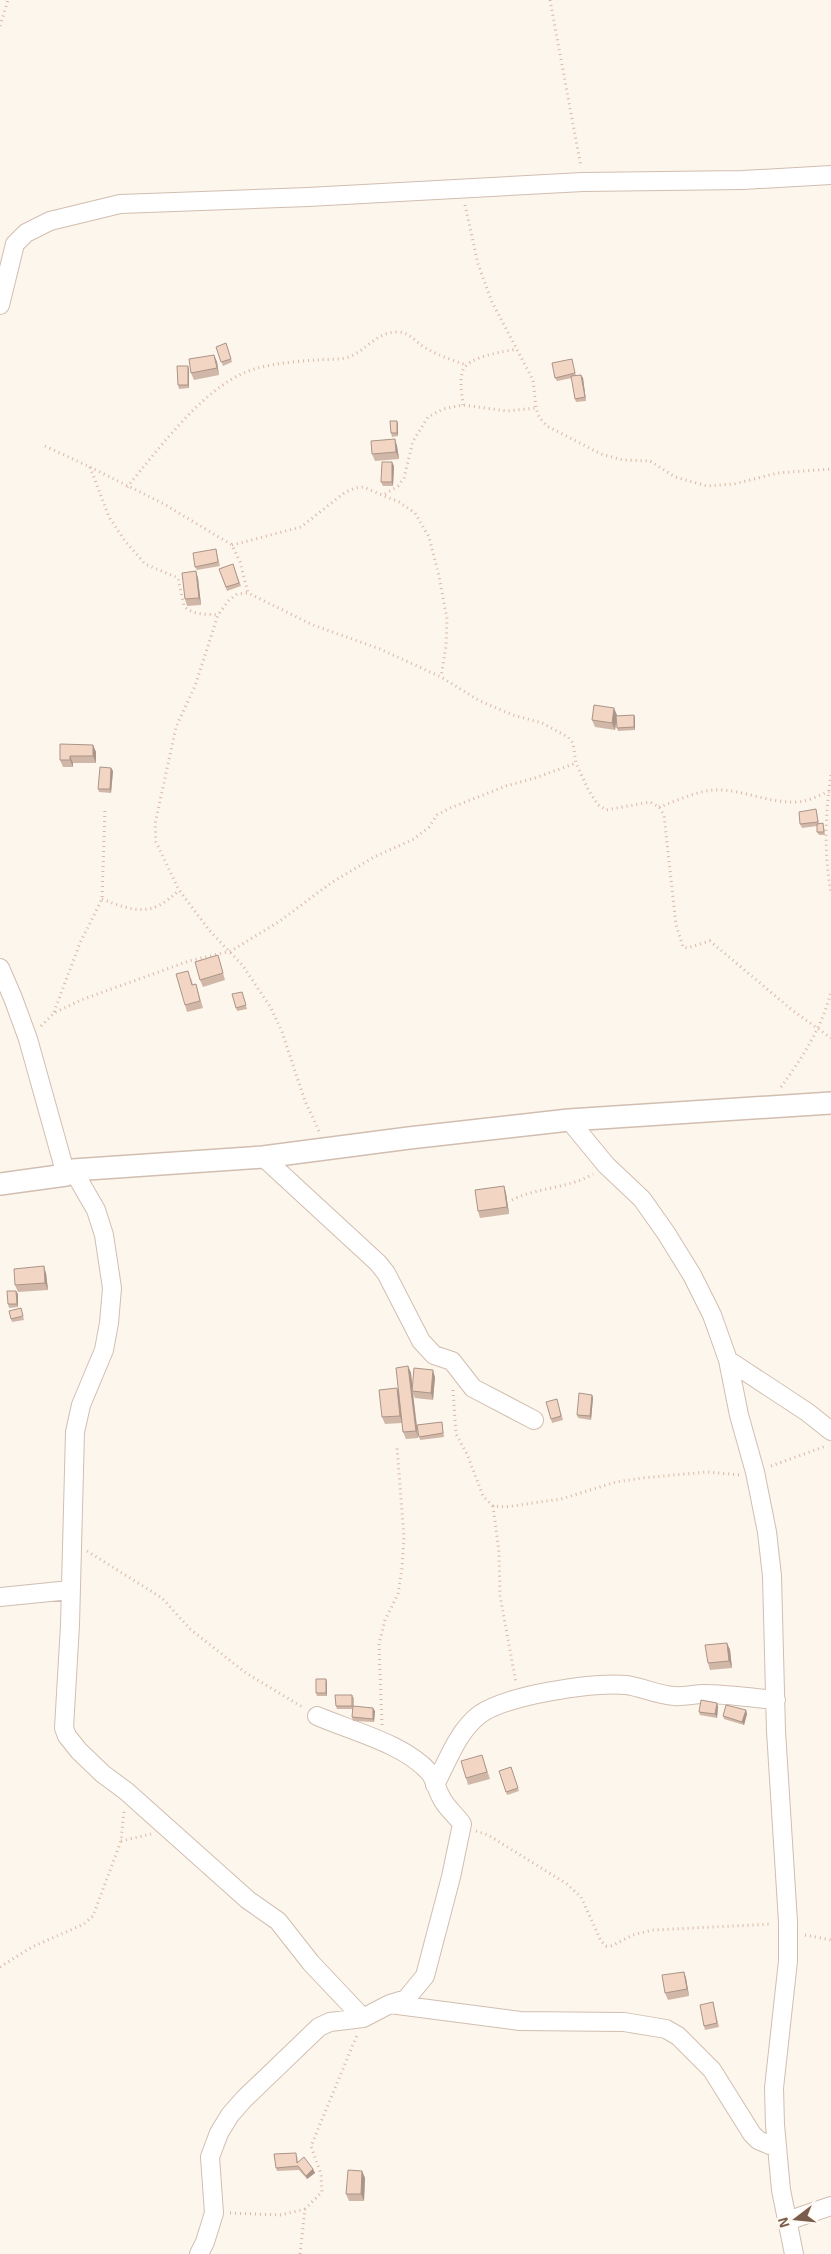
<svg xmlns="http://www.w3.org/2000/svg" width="831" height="2254" viewBox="0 0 831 2254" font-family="'Exo 2',sans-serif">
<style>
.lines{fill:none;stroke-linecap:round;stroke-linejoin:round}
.minor-casing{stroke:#d1beb0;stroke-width:20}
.tertiary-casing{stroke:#d1beb0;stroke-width:24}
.path{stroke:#d9b8a5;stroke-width:3;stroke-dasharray:1 4;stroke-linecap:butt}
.minor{stroke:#fff;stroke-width:18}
.tertiary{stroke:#fff;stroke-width:21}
.wall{fill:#d1b7a8}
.shaded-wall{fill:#aa9588}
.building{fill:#f3d5c3;stroke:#aa9588}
</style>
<rect width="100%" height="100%" fill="#fdf6ec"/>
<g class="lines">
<g class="minor-casing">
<path id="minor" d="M0,305L15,244L26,233L50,221L120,204L308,197L583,182L743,180L831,175
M0,968L13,998L28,1039L66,1175
M569,1120L606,1165L642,1199L666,1233L692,1275L712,1315L728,1360L739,1415L755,1472L767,1532L772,1576L776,1731L788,1922V1961L774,2088L775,2125L781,2190L794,2254
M263,1157L378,1263L386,1273L421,1341L434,1355L452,1361L473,1388L534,1420
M73,1170L96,1210L104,1235L112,1288L109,1323L104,1350L81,1405L75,1432L70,1625L64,1728L67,1736L79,1751L103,1774L126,1791L248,1900L278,1921L311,1963L363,2018
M728,1360L807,1412L831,1431
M0,1597L70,1590
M317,1716C352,1731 405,1744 430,1773C435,1780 437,1790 441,1797C446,1808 456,1815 462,1824L451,1877L425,1976L406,1999L390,2004
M435,1785C447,1762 458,1731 479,1715C506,1695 593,1682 626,1685C642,1687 657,1695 674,1696C684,1697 694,1694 704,1694C728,1694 752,1698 776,1700
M787,2221L831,2206
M199,2254L205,2242L214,2213L210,2157L219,2133L230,2115L244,2099L319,2027L330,2022L363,2018L390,2004L520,2021L624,2022L666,2029L678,2036L712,2070L752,2134L758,2140L777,2148"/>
</g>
<g class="tertiary-casing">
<path id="tertiary" d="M0,1184L66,1175L73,1170L263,1157L409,1138L569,1120L831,1103"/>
</g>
<path class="path" d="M550,0L581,167
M0,26L8,0
M465,205L478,264L492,302L533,380L536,408L539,417L547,426L601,454L623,460L650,461L675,477L707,486L734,484L778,473L831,469
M463,405C462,394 459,381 463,370C469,356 503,352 517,349
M45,446L90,467L164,504L232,545L240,562L248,593
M90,467L109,517L125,541L145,564L178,578L184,606C192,615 206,614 218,615
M127,487C160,448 208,380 258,368C277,363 299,361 318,360C327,359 337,360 345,358C366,353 375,331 399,332C410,333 415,341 424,347C437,355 452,360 466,365
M385,494L398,486L404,478L413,441L428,417L443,409L463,405L507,411L536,408
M232,545L301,527L344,493L355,488L363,487L399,502L415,513L429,537L439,576L447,619L446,646L441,677
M831,775C825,814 824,854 831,893
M659,807C677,801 696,791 715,790C742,789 768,803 795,802C809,802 818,795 831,791
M102,899C135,912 152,917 179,890
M54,1012L80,943L102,899L105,808
M41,1026L54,1013L81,1000L189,961L231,951L280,921L331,883L374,857L414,839L429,827L437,815L450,808L506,786L535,778L576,763
M781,1087C802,1058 823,1026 831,991
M319,1131L305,1101L282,1032L271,1008L243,966L209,930L179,890L156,842L155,824L176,727L195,686L218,615L229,600L237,594L248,593L313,625L380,649L441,677L480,701L513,715L542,723L568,737L573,743L576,763L588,789L598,805L606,810L650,802L659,807L664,815L676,925L683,947L687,948L710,941L792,1010L831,1038
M512,1200C537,1187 568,1189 593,1174
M453,1390L456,1434L467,1454L483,1496L493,1506L505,1507L561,1499L616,1482L642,1478L707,1472L741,1475
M771,1466L826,1446
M493,1506L499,1552L500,1596L516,1683
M87,1551L162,1598L190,1629L246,1673L304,1708
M382,1725L379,1644L385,1620L398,1594L402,1568L404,1537L397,1447
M476,1831L488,1835L567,1884L581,1897L601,1941L606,1946H611L633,1935L652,1930L771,1924
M121,1841L151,1834
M805,1935L831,1940
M0,1967L32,1947L84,1924L93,1916L121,1841L124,1811
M230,2213L281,2215L305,2209
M300,2254L305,2209L322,2192L321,2174L311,2146L357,2035"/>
<use href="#minor" class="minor"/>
<use href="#tertiary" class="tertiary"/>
</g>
<path class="wall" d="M226,343L232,362L223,366L216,347Z
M214,355L217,362L219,375L194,380L191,373Z
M572,359L576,376L581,375L583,378L586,401L576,402L575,399L572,378L557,381L555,378Z
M189,369V388L179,389L178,385Z
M398,424V436L392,437L391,433Z
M395,439L397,446L399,459L375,461L372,454Z
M394,466L393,486H383L381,482Z
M216,549L220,566L197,570L195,567Z
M233,564L241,586L227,591L219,569Z
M198,578L201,605L187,606L185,599Z
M617,715V716L634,715L635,718V730L618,731L617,728V719L615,730L595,727L592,720Z
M93,745L96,752V763H73V767H63L60,760Z
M111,768L113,771L111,793L99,792L98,789Z
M817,813L819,824L824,827L825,835H819L817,832V826L802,828L800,824Z
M220,962L225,980L203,987L200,980Z
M191,978L193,985L196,984L203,1008L187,1012L185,1005Z
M242,992L247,1009L237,1011L232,994Z
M504,1186L506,1193L509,1214L480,1218L478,1211Z
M46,1273L48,1290L18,1292L15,1285Z
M16,1291L18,1294V1307L9,1308L8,1304Z
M21,1308L24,1320L12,1322L11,1319Z
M408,1366L411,1373L412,1388L435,1377L433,1400L415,1398L413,1394L417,1425L442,1422L444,1437L420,1440L417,1426L418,1438L406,1439L403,1432L402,1423L385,1424L382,1417L397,1388L398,1392Z
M592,1395L593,1398L591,1420L578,1418L577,1415Z
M557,1399L563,1420L552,1423L546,1402Z
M727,1643L730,1650L732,1668L710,1670L708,1663Z
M326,1679L327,1683V1696H317L316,1693Z
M352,1695L354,1698V1706L375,1711L374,1722L353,1721L352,1717L353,1709H337L336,1706Z
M717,1703L718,1707L717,1718L700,1715L699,1712Z
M746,1710L747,1714L744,1725L724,1719L723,1716Z
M482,1755L490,1779L468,1785L466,1778Z
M511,1767L519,1791L507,1795L499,1771Z
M684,1972L686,1978L689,1996L668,2000L665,1993Z
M713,2002L719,2027L705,2030L704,2026Z
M297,2156L298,2162L313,2169L315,2173L307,2179L299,2170L277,2171L276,2168Z
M362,2171L365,2178L364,2201H349L346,2194Z"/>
<path class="shaded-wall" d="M214,355L217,362L219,375L217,368Z
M188,366L189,369V388L188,385Z
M581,375L583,378L586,401L585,397Z
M397,421L398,424V436L397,433Z
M395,439L397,446L399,459L396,452Z
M392,462L394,466L393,486L392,482Z
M196,571L198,578L201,605L199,598Z
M614,708L617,715L615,730L612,723Z
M634,715L635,718V730L634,727Z
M93,745L96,752V763L93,756Z
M70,756L73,763V767L70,760Z
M111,768L113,771L111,793L110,789Z
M504,1186L506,1193L509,1214L507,1207Z
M44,1266L46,1273L48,1290L45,1283Z
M16,1291L18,1294V1307L17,1304Z
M408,1366L411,1373L413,1391H412L413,1394L418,1438L416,1431Z
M433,1370L435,1377L433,1400L431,1393Z
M397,1388L399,1395L402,1423L400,1416Z
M592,1395L593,1398L591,1420L590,1416Z
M727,1643L730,1650L732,1668L729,1661Z
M326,1679L327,1683V1696L326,1693Z
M717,1703L718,1707L717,1718L715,1714Z
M373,1708L375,1711L374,1722L373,1719Z
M746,1710L747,1714L744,1725L742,1722Z
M684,1972L686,1978L689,1996L687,1989Z
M313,2169L315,2173L307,2179L306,2176Z
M362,2171L365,2178L364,2201L361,2194Z"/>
<path class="building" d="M226,343L231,359L221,362L216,347Z
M214,355L217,368L191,373L189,359Z
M572,359L575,373L555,378L552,363Z
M177,366H188V385H178Z
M581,375L585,397L575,399L571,376Z
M390,421H397V433H391Z
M395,439L396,452L372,454L371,441Z
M382,462H392V482H381Z
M216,549L218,562L195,567L193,553Z
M233,564L239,583L226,587L219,569Z
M196,571L199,598L185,599L182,573Z
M594,705L614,708L612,723L592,720Z
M634,715V727L617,728L616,716Z
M60,744L93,745V756H70V760H60Z
M100,767L111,768L110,789H98Z
M816,809L818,822L800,824L799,812Z
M823,823L824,832H817V824Z
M218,955L223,973L200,980L195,962Z
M188,971L192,985L196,984L200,1001L185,1005L176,974Z
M242,992L246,1005L236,1008L232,994Z
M504,1186L507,1207L478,1211L475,1190Z
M44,1266L45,1283L15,1285L14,1269Z
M7,1291H16L17,1304H8Z
M21,1308L23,1316L11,1319L9,1311Z
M408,1366L416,1431L403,1432L396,1368Z
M414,1368L433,1370L431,1393L412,1391Z
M397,1388L400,1416L382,1417L379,1390Z
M579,1393L592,1395L590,1416L577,1415Z
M557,1399L561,1416L551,1419L546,1402Z
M442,1422L443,1433L419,1437L417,1425Z
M727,1643L729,1661L708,1663L705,1645Z
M316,1679H326V1693H316Z
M335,1695H352V1706H336Z
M701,1700L717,1703L715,1714L699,1712Z
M726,1705L746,1710L742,1722L723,1716Z
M353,1706L373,1708V1719L352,1717Z
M482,1755L487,1772L466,1778L461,1761Z
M511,1767L518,1788L506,1792L499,1771Z
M684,1972L687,1989L665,1993L662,1975Z
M713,2002L717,2023L704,2026L700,2005Z
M296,2153L297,2163L304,2157L313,2169L306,2176L298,2166L276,2168L274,2154Z
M348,2170L362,2171L361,2194H346Z"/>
<g transform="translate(796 2219) rotate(254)" stroke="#fffaf3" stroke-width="4" paint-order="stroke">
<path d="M0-4L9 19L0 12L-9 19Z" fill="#7a5c4d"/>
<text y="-8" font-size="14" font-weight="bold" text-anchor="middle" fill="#7a5c4d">N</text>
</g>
</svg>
